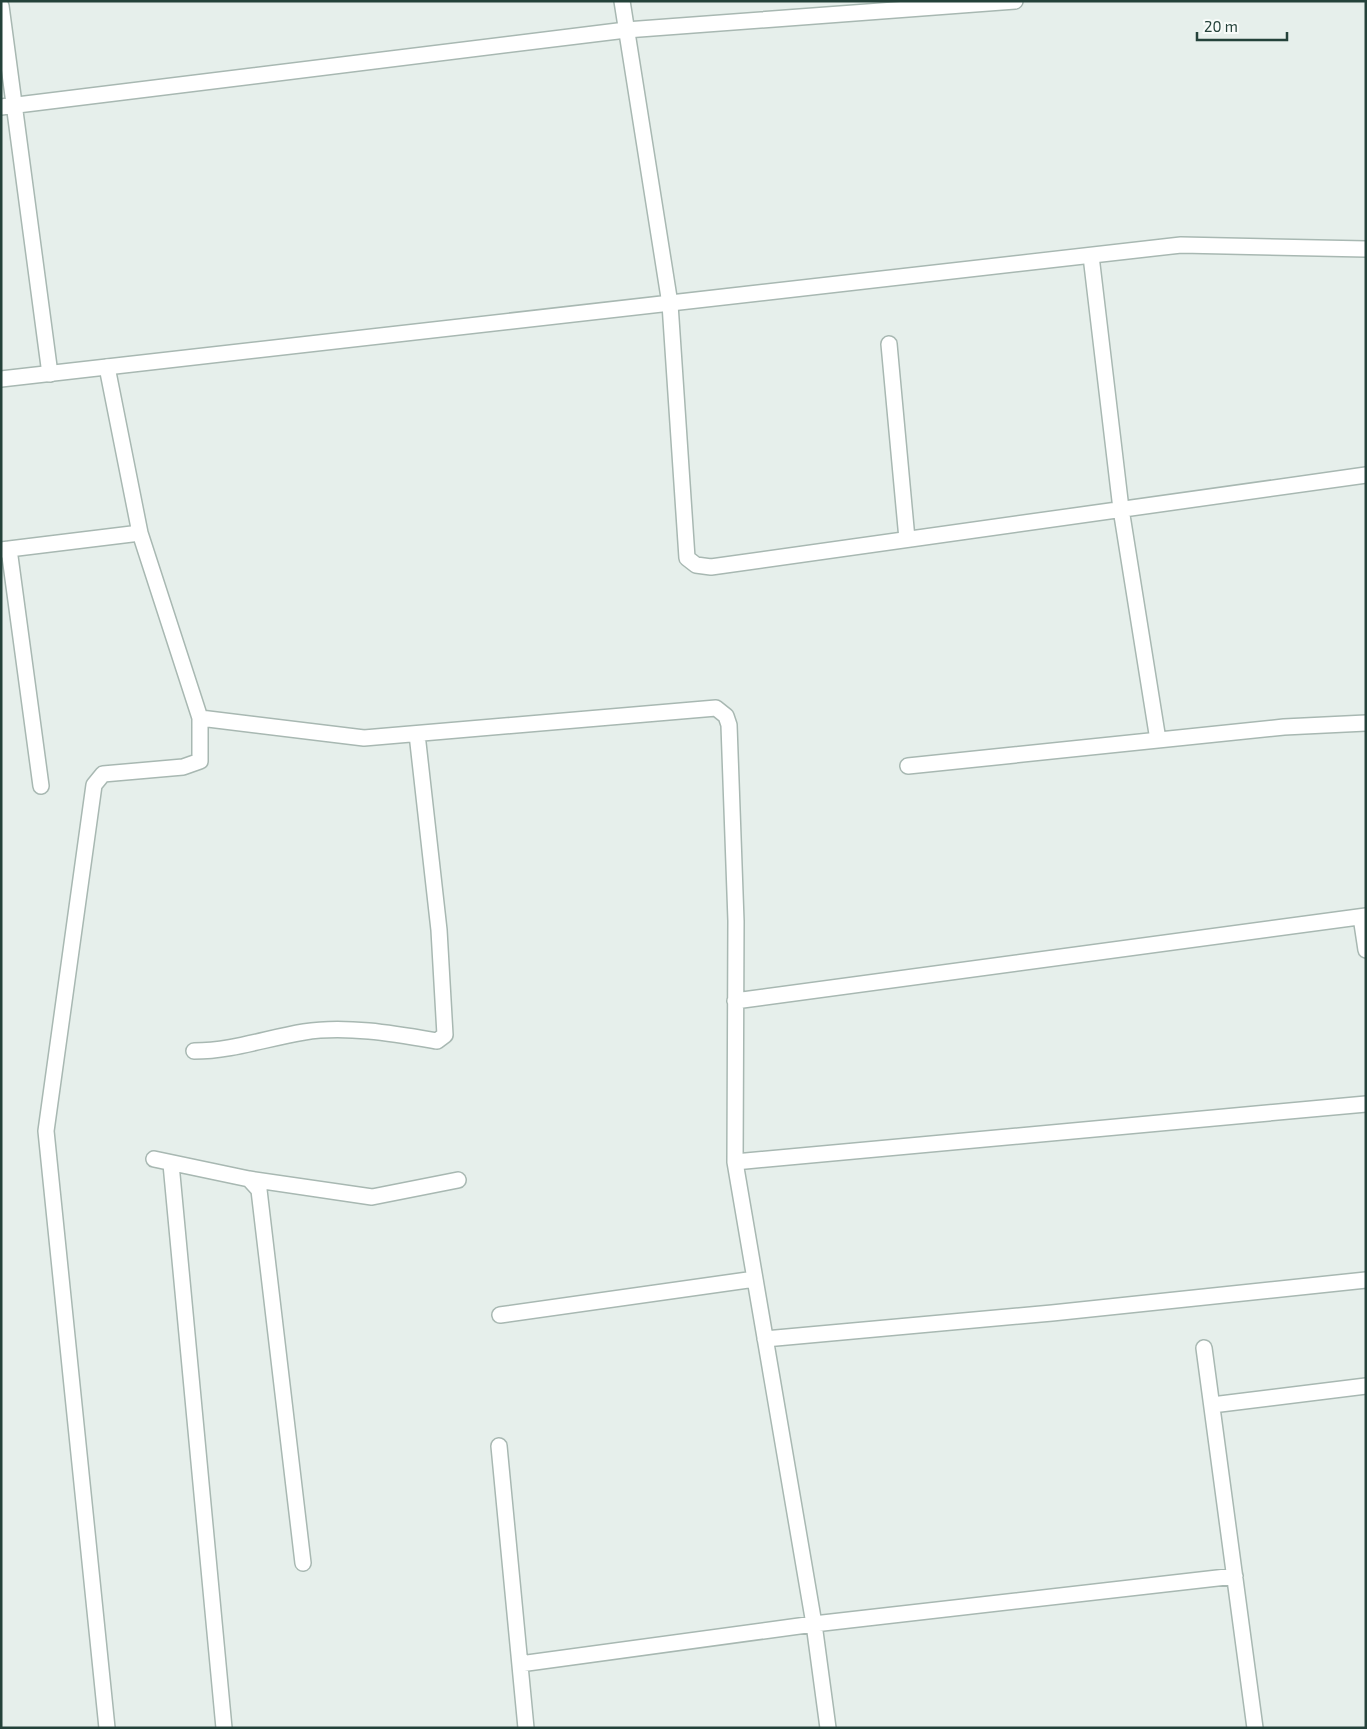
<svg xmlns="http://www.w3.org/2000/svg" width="1367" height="1729" viewBox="0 0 1367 1729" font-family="'Exo 2',sans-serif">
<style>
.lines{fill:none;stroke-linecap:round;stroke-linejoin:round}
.minor-casing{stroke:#a8b8b2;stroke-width:18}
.tertiary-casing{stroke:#a8b8b2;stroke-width:18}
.minor{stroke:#fff;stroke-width:15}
.tertiary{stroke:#fff;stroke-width:15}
</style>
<rect width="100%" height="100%" fill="#e6efeb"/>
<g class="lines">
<g class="minor-casing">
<path id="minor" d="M1,6L50,374
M1,107L626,30L1015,1
M1091,256L1121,509L1158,740
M670,304L687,558L696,565L711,567L1366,475
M889,344L907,539
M107,367L140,533L200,718V761L183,767L103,774L94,785L46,1131L107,1728
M9,549L41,786
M1,550L140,533
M200,718L364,738L716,708L726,716L729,725L736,921L735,1162L814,1624L828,1728
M908,766L1284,727L1366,723
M1361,917L1366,950
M735,1001L1366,916
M194,1051C232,1051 267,1038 304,1032C346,1025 396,1034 437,1041L445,1035L439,930L417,734
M154,1159L249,1179L259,1190L303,1563
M735,1162L1366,1104
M171,1164L224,1728
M249,1179L372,1197L458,1180
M500,1315L755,1279
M765,1339L1052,1313L1366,1280
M1204,1348L1255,1728
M1212,1405L1366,1386
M499,1446L526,1728
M520,1664L814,1624L1235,1576"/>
</g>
<g class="tertiary-casing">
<path id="tertiary" d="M622,1L670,304
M1,379L1181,245L1366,249"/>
</g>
<use href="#minor" class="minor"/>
<use href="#tertiary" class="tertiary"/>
</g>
<rect width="1367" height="1729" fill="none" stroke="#24423a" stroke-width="5"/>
<path d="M1197 32v8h90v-8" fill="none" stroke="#24423a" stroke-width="2.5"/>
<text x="1204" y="32" font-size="15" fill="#24423a" stroke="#f7fbf9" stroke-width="4" paint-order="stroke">20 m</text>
</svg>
